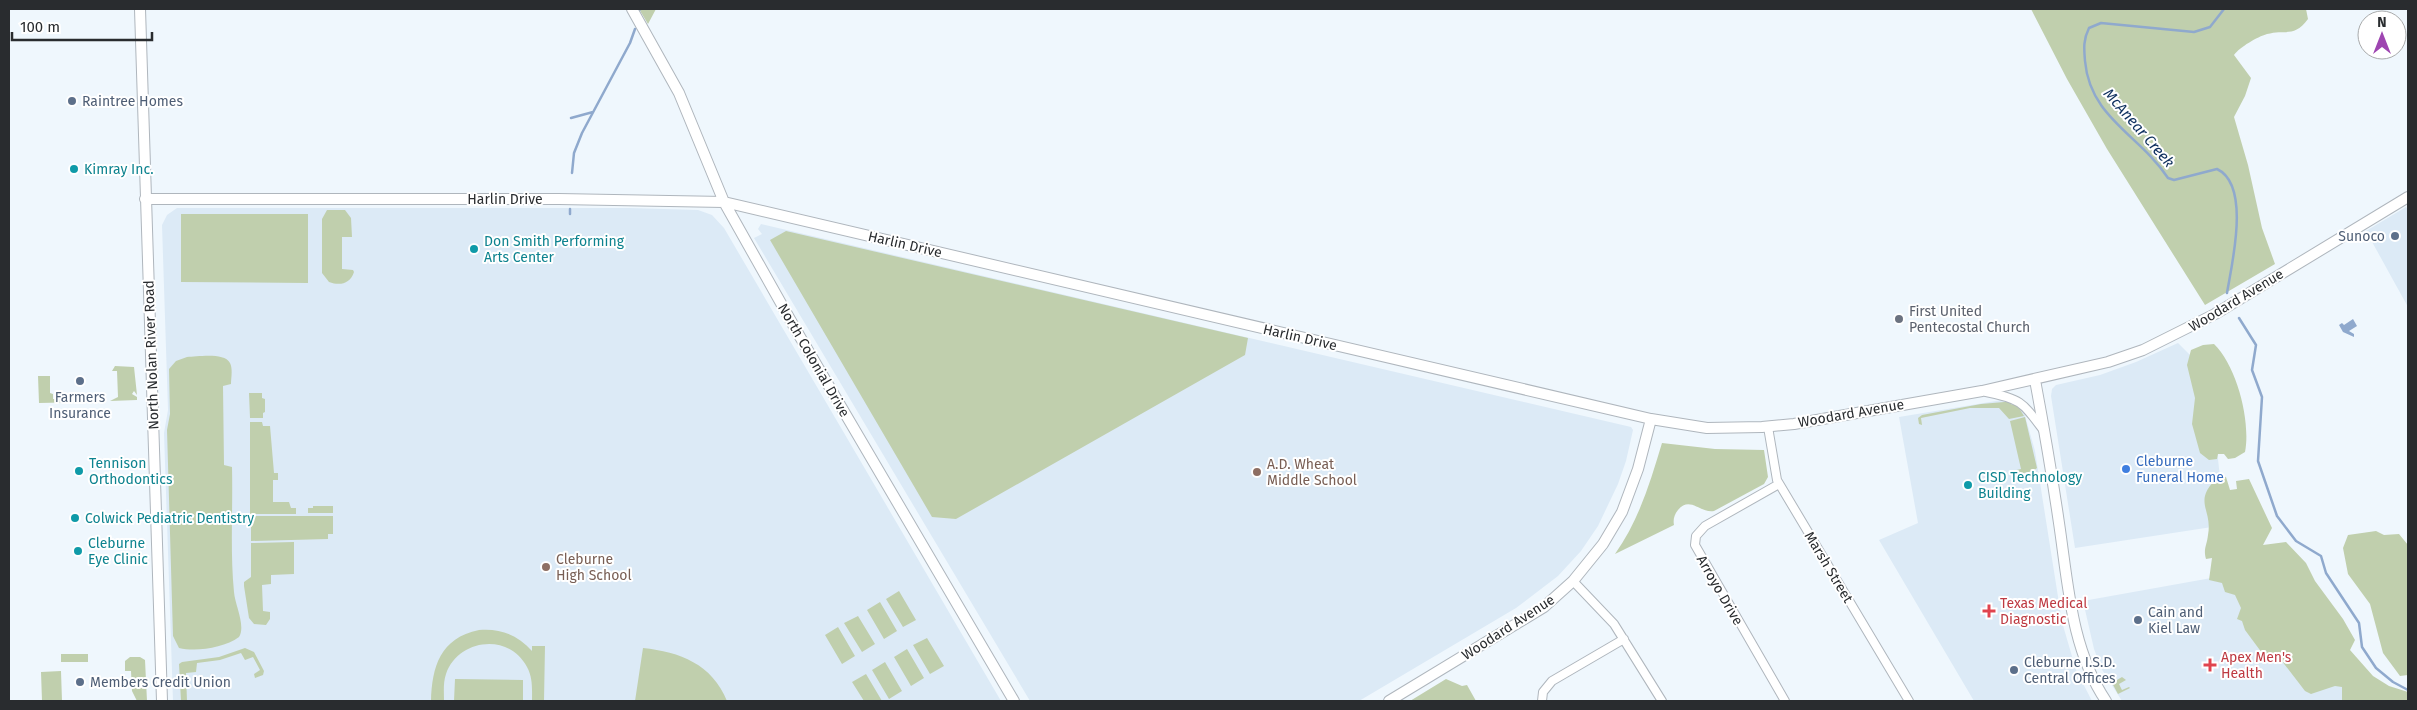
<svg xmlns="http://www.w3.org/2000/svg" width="2417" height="710" viewBox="0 0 2417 710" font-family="'Fira Sans',sans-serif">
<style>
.built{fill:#dceaf6}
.green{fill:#c0cfad}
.water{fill:#8fa9cd}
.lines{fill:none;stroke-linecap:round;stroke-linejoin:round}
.stream{stroke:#8fa9cd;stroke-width:2.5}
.street-casing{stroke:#afb6bd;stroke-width:10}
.secondary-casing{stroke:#afb6bd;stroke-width:12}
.street{stroke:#fff;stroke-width:8}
.secondary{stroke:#fff;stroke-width:10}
.service-dot{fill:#5c6f8a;stroke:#fff;stroke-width:2}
.culture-dot{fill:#0f9aa8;stroke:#fff;stroke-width:2}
.worship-dot{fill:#6b7280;stroke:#fff;stroke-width:2}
.shop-dot{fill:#3f7fe0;stroke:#fff;stroke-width:2}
.education-dot{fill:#8d6e63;stroke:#fff;stroke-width:2}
.health-dot{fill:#e0444e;stroke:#fff;stroke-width:2}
.labels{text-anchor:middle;stroke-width:4;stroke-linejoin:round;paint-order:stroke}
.service-label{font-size:14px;fill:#4e5e75;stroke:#fff;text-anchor:start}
.culture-label{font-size:14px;fill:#0d838f;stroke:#fff;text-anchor:start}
.street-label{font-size:14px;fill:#292c2f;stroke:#fff}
.worship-label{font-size:14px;fill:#5b616d;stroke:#fff;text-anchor:start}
.shop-label{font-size:14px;fill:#366cbe;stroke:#fff;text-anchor:start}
.education-label{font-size:14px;fill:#785e54;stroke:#fff;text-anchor:start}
.health-label{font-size:14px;fill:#be3a42;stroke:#fff;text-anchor:start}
.water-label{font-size:15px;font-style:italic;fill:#0e305e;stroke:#fff}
</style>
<rect width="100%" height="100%" fill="#eff7fd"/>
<path class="built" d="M2406,207L2408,210V307L2366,231Z
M177,208H629L698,210L712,215L724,228L1001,701H173L164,433L168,410L162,225L167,215Z
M761,224L1631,427L1633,430L1626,461L1618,484L1598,526L1581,551L1558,576L1516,608L1359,701H1030L754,238L762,234L758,229Z
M2178,343L2209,374L2225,525L2075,548L2051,396L2052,389L2056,385L2100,375L2136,362Z
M2002,400H2009L2022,408L2024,412L2035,451L2062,622L2076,670L2092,701H1974L1879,540L1918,523L1899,417Z
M2228,575L2344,684L2364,701H2122L2101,668L2094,649L2083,601Z"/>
<path class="green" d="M639,9H656L648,24Z
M2031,9H2306L2308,19C2294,38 2286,29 2267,34C2257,37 2240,47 2234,55L2251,78L2245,96L2234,117L2248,165L2262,228L2275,264L2205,305L2107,149L2067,79Z
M327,210H345L351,218L352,237H342V269L353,270L354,272C350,284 340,286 329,282L322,273V219Z
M181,214H308V283L181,282Z
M786,231L1248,338L1245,355L956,519L932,517L770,240Z
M2214,344C2237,366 2251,422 2245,452L2235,458L2228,459L2224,454H2218L2217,459L2209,460L2200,453L2192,424L2195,398L2187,365L2191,350L2203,345Z
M187,357C197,357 224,352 230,363C233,369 231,378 231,384L223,386L224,465L232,467C233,509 230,551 234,592C235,605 246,626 239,637C224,648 196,652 179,648L173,636L167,430L170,414L169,369L176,361Z
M115,366L134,367L137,395L134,391L132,394L137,397V400L110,401L118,397L117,371H112Z
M38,376H50V393L53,394V399L85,398V402L39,403Z
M249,393H262V398L265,399V412L263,413V418H250Z
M2004,402H2010L2012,405L2016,403L2024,416L2009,419L1999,408H1970L1921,418L1922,425L1919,424L1918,418L1922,415L1981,404Z
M2025,417L2037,468L2033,471L2014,475L2012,471L2021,469L2010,421Z
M250,422H262L263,426H270L274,473H278V480H273V502H289L291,508H296V514H250Z
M1662,443L1715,449L1764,450L1768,477L1764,484L1714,511C1701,514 1690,495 1678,510C1674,515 1673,520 1674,525L1615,554C1639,520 1650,483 1662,443Z
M2219,476L2226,477L2230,490L2237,489L2236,481L2249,479L2272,528L2263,545L2286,542L2306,563L2315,581L2343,619L2355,640L2350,650L2373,676L2389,686L2408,692V701H2342V687L2335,686L2311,694L2305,691L2278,656L2262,653L2245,630L2242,621L2237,619L2241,608L2235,595L2225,592L2222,583L2209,580L2212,558L2206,559C2203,549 2207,545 2208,535C2213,508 2191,502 2219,476Z
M313,506H333V513H308V508H313Z
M251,516H333V534H328V539L251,541Z
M2376,531L2384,535L2399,534L2408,545V675L2400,676L2383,653L2370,604L2348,574L2343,548L2348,535Z
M294,542V574L271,575V584L262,585L263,611L270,612V619L266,625L254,624L249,618L244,586V582L251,577V543Z
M899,591L916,620L903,627L886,599Z
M880,602L897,631L884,639L867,610Z
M858,616L875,644L862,652L844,623Z
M838,627L855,656L842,664L825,635Z
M479,630C500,628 518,635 532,651V646H545L544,701H532C532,689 533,678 527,667C509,632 458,639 446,674C443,683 444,692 444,701H431C432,667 440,638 479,630Z
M927,638L944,666L930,674L913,645Z
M245,648L254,652L264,671L263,675L255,678L254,674L260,670L253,657L245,660L241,653L220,660L197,663L196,672L186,673L187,701H181L179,664L182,662L219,657Z
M643,648C680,652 712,664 727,701H635Z
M907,649L924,678L911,686L894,657Z
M61,654H88V662H61Z
M130,657H140L145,660L147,701H137L132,691L131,671H125V661Z
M885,662L902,691L889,699L872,670Z
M61,671L62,701H42L41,672Z
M866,674L882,701H864L852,682Z
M2122,677L2126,680L2119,684L2122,690L2129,687L2130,688L2118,694L2112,683Z
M455,679L523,680V701H454Z
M1446,679L1462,686L1467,685L1476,701H1410Z"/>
<path class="water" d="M2353,319L2357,326L2349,331L2354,334V337L2343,332L2339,325L2342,323L2344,325Z"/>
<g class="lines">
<path class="stream" d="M2224,9L2210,27L2194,32L2101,23L2089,28C2083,40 2084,49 2085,61C2090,118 2140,135 2168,178L2174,180L2217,169C2251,185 2232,263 2227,293
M639,10L641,9
M571,118L593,112
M572,173L574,153L582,133L630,43L635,29
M570,209V214
M2239,318L2256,345L2252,370L2262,397L2258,461L2277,516L2296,541L2321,556L2326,573L2359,623L2362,647L2376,668L2393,682L2408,690"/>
<g class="street-casing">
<path id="street" d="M1986,392C2022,399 2023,403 2044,431
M1768,427L1777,480L1909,701
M1779,484L1705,526L1696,536L1695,545L1785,701
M1573,581L1614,624L1662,701
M1542,701L1543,692L1552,681L1624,639"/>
</g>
<g class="secondary-casing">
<path id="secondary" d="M140,9L162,701
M632,9L679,93L724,202L796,330L1014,701
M145,199H559L724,202L1651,419L1707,428L1762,427L1794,424L1982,391L2108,362L2143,350L2215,314L2408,197
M2035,380C2044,428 2052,475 2059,523C2068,583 2071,649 2106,701
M1389,701L1544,607L1573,581L1603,544L1622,512L1638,469L1651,419"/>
</g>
<use href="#street" class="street"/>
<use href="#secondary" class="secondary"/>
</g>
<g class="service-dot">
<circle cx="72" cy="101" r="5"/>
<circle cx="2395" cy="236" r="5"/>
<circle cx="80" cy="381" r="5"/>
<circle cx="2138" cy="620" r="5"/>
<circle cx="2014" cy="670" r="5"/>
<circle cx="80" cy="682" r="5"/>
</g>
<g class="culture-dot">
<circle cx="74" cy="169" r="5"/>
<circle cx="474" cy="249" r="5"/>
<circle cx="79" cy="471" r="5"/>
<circle cx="1968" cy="485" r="5"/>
<circle cx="75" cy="518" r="5"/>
<circle cx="78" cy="551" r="5"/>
</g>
<circle class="worship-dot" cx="1899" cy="319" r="5"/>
<circle class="shop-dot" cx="2126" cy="469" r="5"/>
<g class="education-dot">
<circle cx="1257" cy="472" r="5"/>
<circle cx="546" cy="567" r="5"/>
</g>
<g class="health-dot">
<path d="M1986.5 603.5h5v5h5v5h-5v5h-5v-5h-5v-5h5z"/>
<path d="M2207.5 657.5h5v5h5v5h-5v5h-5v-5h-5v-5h5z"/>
</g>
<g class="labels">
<g class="service-label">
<text x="82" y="106">Raintree Homes</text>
<text x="2385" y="241" text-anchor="end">Sunoco</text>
<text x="80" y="402" text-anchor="middle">Farmers<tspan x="80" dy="16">Insurance</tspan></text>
<text x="2148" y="617">Cain and<tspan x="2148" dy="16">Kiel Law</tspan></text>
<text x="2024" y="667">Cleburne I.S.D.<tspan x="2024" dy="16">Central Offices</tspan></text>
<text x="90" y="687">Members Credit Union</text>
</g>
<g class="culture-label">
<text x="84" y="174">Kimray Inc.</text>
<text x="484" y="246">Don Smith Performing<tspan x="484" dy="16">Arts Center</tspan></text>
<text x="89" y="468">Tennison<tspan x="89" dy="16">Orthodontics</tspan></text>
<text x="1978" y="482">CISD Technology<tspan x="1978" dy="16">Building</tspan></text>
<text x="85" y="523">Colwick Pediatric Dentistry</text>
<text x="88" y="548">Cleburne<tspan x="88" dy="16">Eye Clinic</tspan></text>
</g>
<g class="street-label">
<text x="505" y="204">Harlin Drive</text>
<text transform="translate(905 244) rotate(13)" y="5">Harlin Drive</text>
<text transform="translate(2236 300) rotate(-31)" y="5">Woodard Avenue</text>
<text transform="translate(1300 337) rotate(13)" y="5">Harlin Drive</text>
<text transform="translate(151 355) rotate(-92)" y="5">North Nolan River Road</text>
<text transform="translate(814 360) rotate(60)" y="5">North Colonial Drive</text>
<text transform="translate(1851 413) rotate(-10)" y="5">Woodard Avenue</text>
<text transform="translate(1829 567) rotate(59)" y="5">Marsh Street</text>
<text transform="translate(1720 590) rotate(60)" y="5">Arroyo Drive</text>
<text transform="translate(1508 627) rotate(-33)" y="5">Woodard Avenue</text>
</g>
<g class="worship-label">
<text x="1909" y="316">First United<tspan x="1909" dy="16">Pentecostal Church</tspan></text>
</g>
<g class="shop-label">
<text x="2136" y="466">Cleburne<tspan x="2136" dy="16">Funeral Home</tspan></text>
</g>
<g class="education-label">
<text x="1267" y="469">A.D. Wheat<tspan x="1267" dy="16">Middle School</tspan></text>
<text x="556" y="564">Cleburne<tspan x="556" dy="16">High School</tspan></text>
</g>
<g class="health-label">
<text x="2000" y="608">Texas Medical<tspan x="2000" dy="16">Diagnostic</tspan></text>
<text x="2221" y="662">Apex Men's<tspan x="2221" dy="16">Health</tspan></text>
</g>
<g class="water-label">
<text transform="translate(2139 128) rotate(49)" y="5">McAnear Creek</text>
</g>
</g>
<rect width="2417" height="710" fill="none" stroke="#292c2f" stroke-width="20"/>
<g transform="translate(2382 35)"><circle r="24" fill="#ffffff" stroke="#a9abac"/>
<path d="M0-4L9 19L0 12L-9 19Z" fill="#9e45b1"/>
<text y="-8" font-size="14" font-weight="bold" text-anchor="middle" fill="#292c2f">N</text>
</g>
<path d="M12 32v8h140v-8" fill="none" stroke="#292c2f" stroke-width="2.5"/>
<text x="20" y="32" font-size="15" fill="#292c2f" stroke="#ffffff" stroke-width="4" paint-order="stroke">100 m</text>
</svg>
